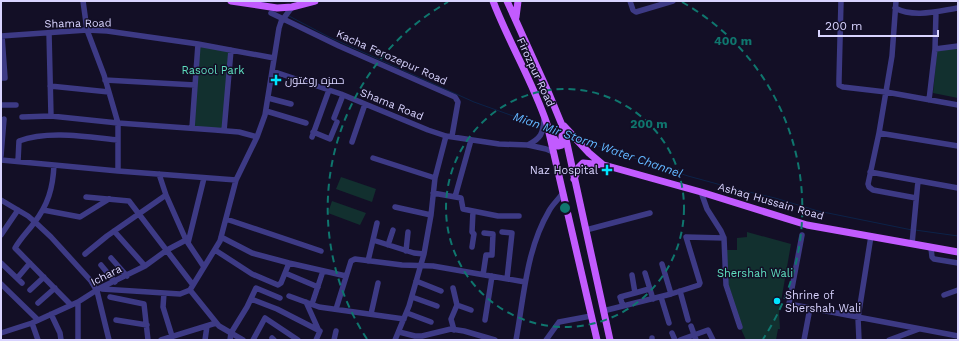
<svg xmlns="http://www.w3.org/2000/svg" width="959" height="341" viewBox="0 0 959 341" font-family="'Work Sans',Cairo,sans-serif">
<style>
.green{fill:#12302f}
.lines{fill:none;stroke-linecap:round;stroke-linejoin:round}
.stream{stroke:#0c2248;stroke-width:1}
.minor{stroke:#3d3a85;stroke-width:5.5}
.major{stroke:#c25bff;stroke-width:7}
.ring{fill:none;stroke:#0f766e;stroke-width:2;stroke-dasharray:7 5}
.poi-dot{fill:#00e5ff;stroke:#130f26;stroke-width:1.5}
.labels{text-anchor:middle;stroke-width:3;stroke-linejoin:round;paint-order:stroke}
.street-label{font-size:11px;fill:#d9d4ff;stroke:#130f26}
.park-label{font-size:11px;fill:#5fe0c0;stroke:#130f26}
.poi-label{font-size:11px;fill:#d9d4ff;stroke:#130f26;text-anchor:start}
.water-label{font-size:12px;font-style:italic;fill:#62b6ff;stroke:#130f26}
.centre{fill:#0f766e;stroke:#130f26;stroke-width:2}
.ring-label{font-size:12px;text-anchor:middle;font-weight:bold;fill:#0f766e;stroke:#130f26;stroke-width:3;stroke-linejoin:round;paint-order:stroke}
</style>
<rect width="100%" height="100%" fill="#130f26"/>
<path class="green" d="M198,44L231,50L224,131L192,128Z
M958,48V98L933,93L937,51Z
M341,177L376,189L372,202L336,189Z
M332,201L366,213L360,225L328,213Z
M747,232L791,244L779,313L780,329H778L776,340H746L740,327L726,285L725,250H737V238L747,237Z"/>
<g class="lines">
<path class="stream" d="M257,1L270,4
M289,16L329,37L474,102L541,126
M551,130L559,133
M583,141L688,176L736,189L775,198L818,211L912,230
M915,230L958,236"/>
<path class="minor" d="M83,1L87,30L104,75L118,123V171
M630,1L633,10L636,12L673,1
M841,1L839,79V85L843,87L886,92L958,105
M896,1L892,56L879,133L868,184L869,187L873,190L916,198
M895,8C914,18 938,11 958,8
M271,13L339,46L455,97L458,102L452,136
M49,33L51,116
M1,36L87,30L107,31L198,44L274,58
M935,49L958,46
M272,71L341,94L428,130L446,136L499,144L528,145L546,149L553,152
M1,78H5L2,36
M105,80L195,85
M50,86L109,92
M268,98L291,104
M929,100L935,49L936,12
M1,105H16
M266,111L306,123
M22,117L51,116L118,123L215,130L239,132L257,137
M334,118L343,95
M192,128L198,44
M224,131L231,50
M313,132L330,139L337,122
M879,133L958,146
M312,137L329,90
M352,142L365,104
M528,145C541,138 543,134 544,119
M1,156L4,119
M373,158L435,178
M1,160L118,171L236,180
M18,161L19,141C48,130 88,137 118,140
M54,165C53,188 48,205 34,223C28,231 20,239 15,248L71,305
M870,172L958,188
M159,174L166,195L186,240
M701,192L707,209L721,231L724,238L726,285L740,327
M433,193L461,198L463,209L498,216H519
M86,197L129,201L193,285
M455,197L471,140
M1,200L28,216L35,222L51,237L91,281L97,291L109,340
M395,207L431,215
M43,210L80,217L109,199
M226,219L321,251
M586,230L650,213
M114,231L145,266
M502,232L512,233L507,279
M1,235L18,210
M802,235L789,304L958,336
M221,237L252,253L289,263L346,276
M376,241L414,253L424,254
M188,243L204,178
M912,244L918,181
M388,245L393,230
M472,247L474,234L472,232L473,211
M931,248L932,257L934,259L958,263
M215,250L252,274L278,285L281,283L289,263
M406,251L408,232
M85,254L107,236L166,195
M111,258L127,276
M368,261L377,223
M1,263L22,283
M662,264L671,294
M101,265L115,282
M285,273L318,287
M645,273L653,299
M483,275L486,255H492L493,234L484,233
M19,276L30,263
M416,281L441,291
M1,284L38,320
M453,288L457,305L451,319L454,330
M102,289L180,294L190,290
M30,290L44,277
M190,290L220,241L236,180L257,137L265,115L279,28L281,22L292,7
M190,290L219,326L243,340
M680,291L688,320
M164,293L163,307L172,336
M635,293L649,289
M944,295L958,290
M289,296L319,307L404,319
M110,297L144,304L148,340
M412,297L437,306
M661,297L669,323
M251,299L277,309L320,331L316,340
M306,302L319,331
M38,303L55,288
M312,304L323,271
M457,305L471,310
M623,306L620,297L635,293L632,275
M336,309L351,261L355,259L402,265L433,266L525,282
M603,311L671,294L699,285L700,283L686,237L724,238
M407,313L431,322
M51,314L60,333L61,340
M371,314L378,283
M116,320L147,325
M485,320L492,276
M32,323L38,340
M691,326L696,340
M399,332L415,336H422L451,329L464,331L495,340
M1,333L32,323L78,302L100,288L145,266L167,250L186,240L204,267
M672,333L675,340
M272,338L274,340
M652,338V340
M78,340V302
M161,340L216,323
M205,340L207,326
M230,340L231,333L247,307L256,288L280,298
M253,340L265,318L298,340
M334,340L336,331
M395,340L409,306L424,254L431,215L435,178L446,136
M516,340C524,297 526,250 549,211C552,205 558,200 562,194
M546,340L559,322L591,316
M680,340L708,330L713,340
M804,340L810,308
M859,340L858,318L871,236
M889,340L919,329"/>
<path class="major" d="M231,1L277,8L292,7L315,1
M493,1C509,43 533,82 547,124L597,340
M507,1L550,96L564,130L610,340
M516,17L518,1
M564,126L589,153L602,164
M554,138L558,146L562,145V136
M574,179L579,167L583,163L604,165L701,192L807,225L958,252"/>
</g>
<g class="ring">
<circle cx="565" cy="208" r="119"/>
<path d="M367 339A237 237 0 0 1 448 2M682 2A237 237 0 0 1 763 339"/>
</g>
<g class="poi-dot">
<path d="M274 74h4v4h4v4h-4v4h-4v-4h-4v-4h4z"/>
<path d="M605 164h4v4h4v4h-4v4h-4v-4h-4v-4h4z"/>
<circle cx="777" cy="301" r="4"/>
</g>
<g class="labels">
<g class="street-label">
<text transform="translate(78 23) rotate(-1)" y="4">Shama Road</text>
<text transform="translate(392 57) rotate(24)" y="4">Kacha Ferozepur Road</text>
<text transform="translate(536 72) rotate(65)" y="4">Firozpur Road</text>
<text transform="translate(392 104) rotate(22)" y="4">Shama Road</text>
<text transform="translate(771 201) rotate(16)" y="4">Ashaq Hussain Road</text>
<text transform="translate(106 275) rotate(-27)" y="4">Ichara</text>
</g>
<g class="park-label">
<text x="213" y="74">Rasool Park</text>
<text x="755" y="277">Shershah Wali</text>
</g>
<g class="poi-label">
<text x="285" y="84">حمزه روغتون</text>
<text x="598" y="174" text-anchor="end">Naz Hospital</text>
<text x="785" y="299">Shrine of<tspan x="785" dy="13">Shershah Wali</tspan></text>
</g>
<g class="water-label">
<text transform="translate(598 145) rotate(19)" y="4">Mian Mir Storm Water Channel</text>
</g>
</g>
<circle cx="565" cy="208" r="6" class="centre"/>
<g class="ring-label">
<text x="733" y="45">400 m</text>
<text x="649" y="128">200 m</text>
</g>
<rect width="959" height="341" fill="none" stroke="#d9d4ff" stroke-width="4"/>
<path d="M819 30v6h119v-6" fill="none" stroke="#d9d4ff" stroke-width="2"/>
<text x="825" y="30" font-size="12" fill="#d9d4ff" stroke="#130f26" stroke-width="3" paint-order="stroke">200 m</text>
</svg>
